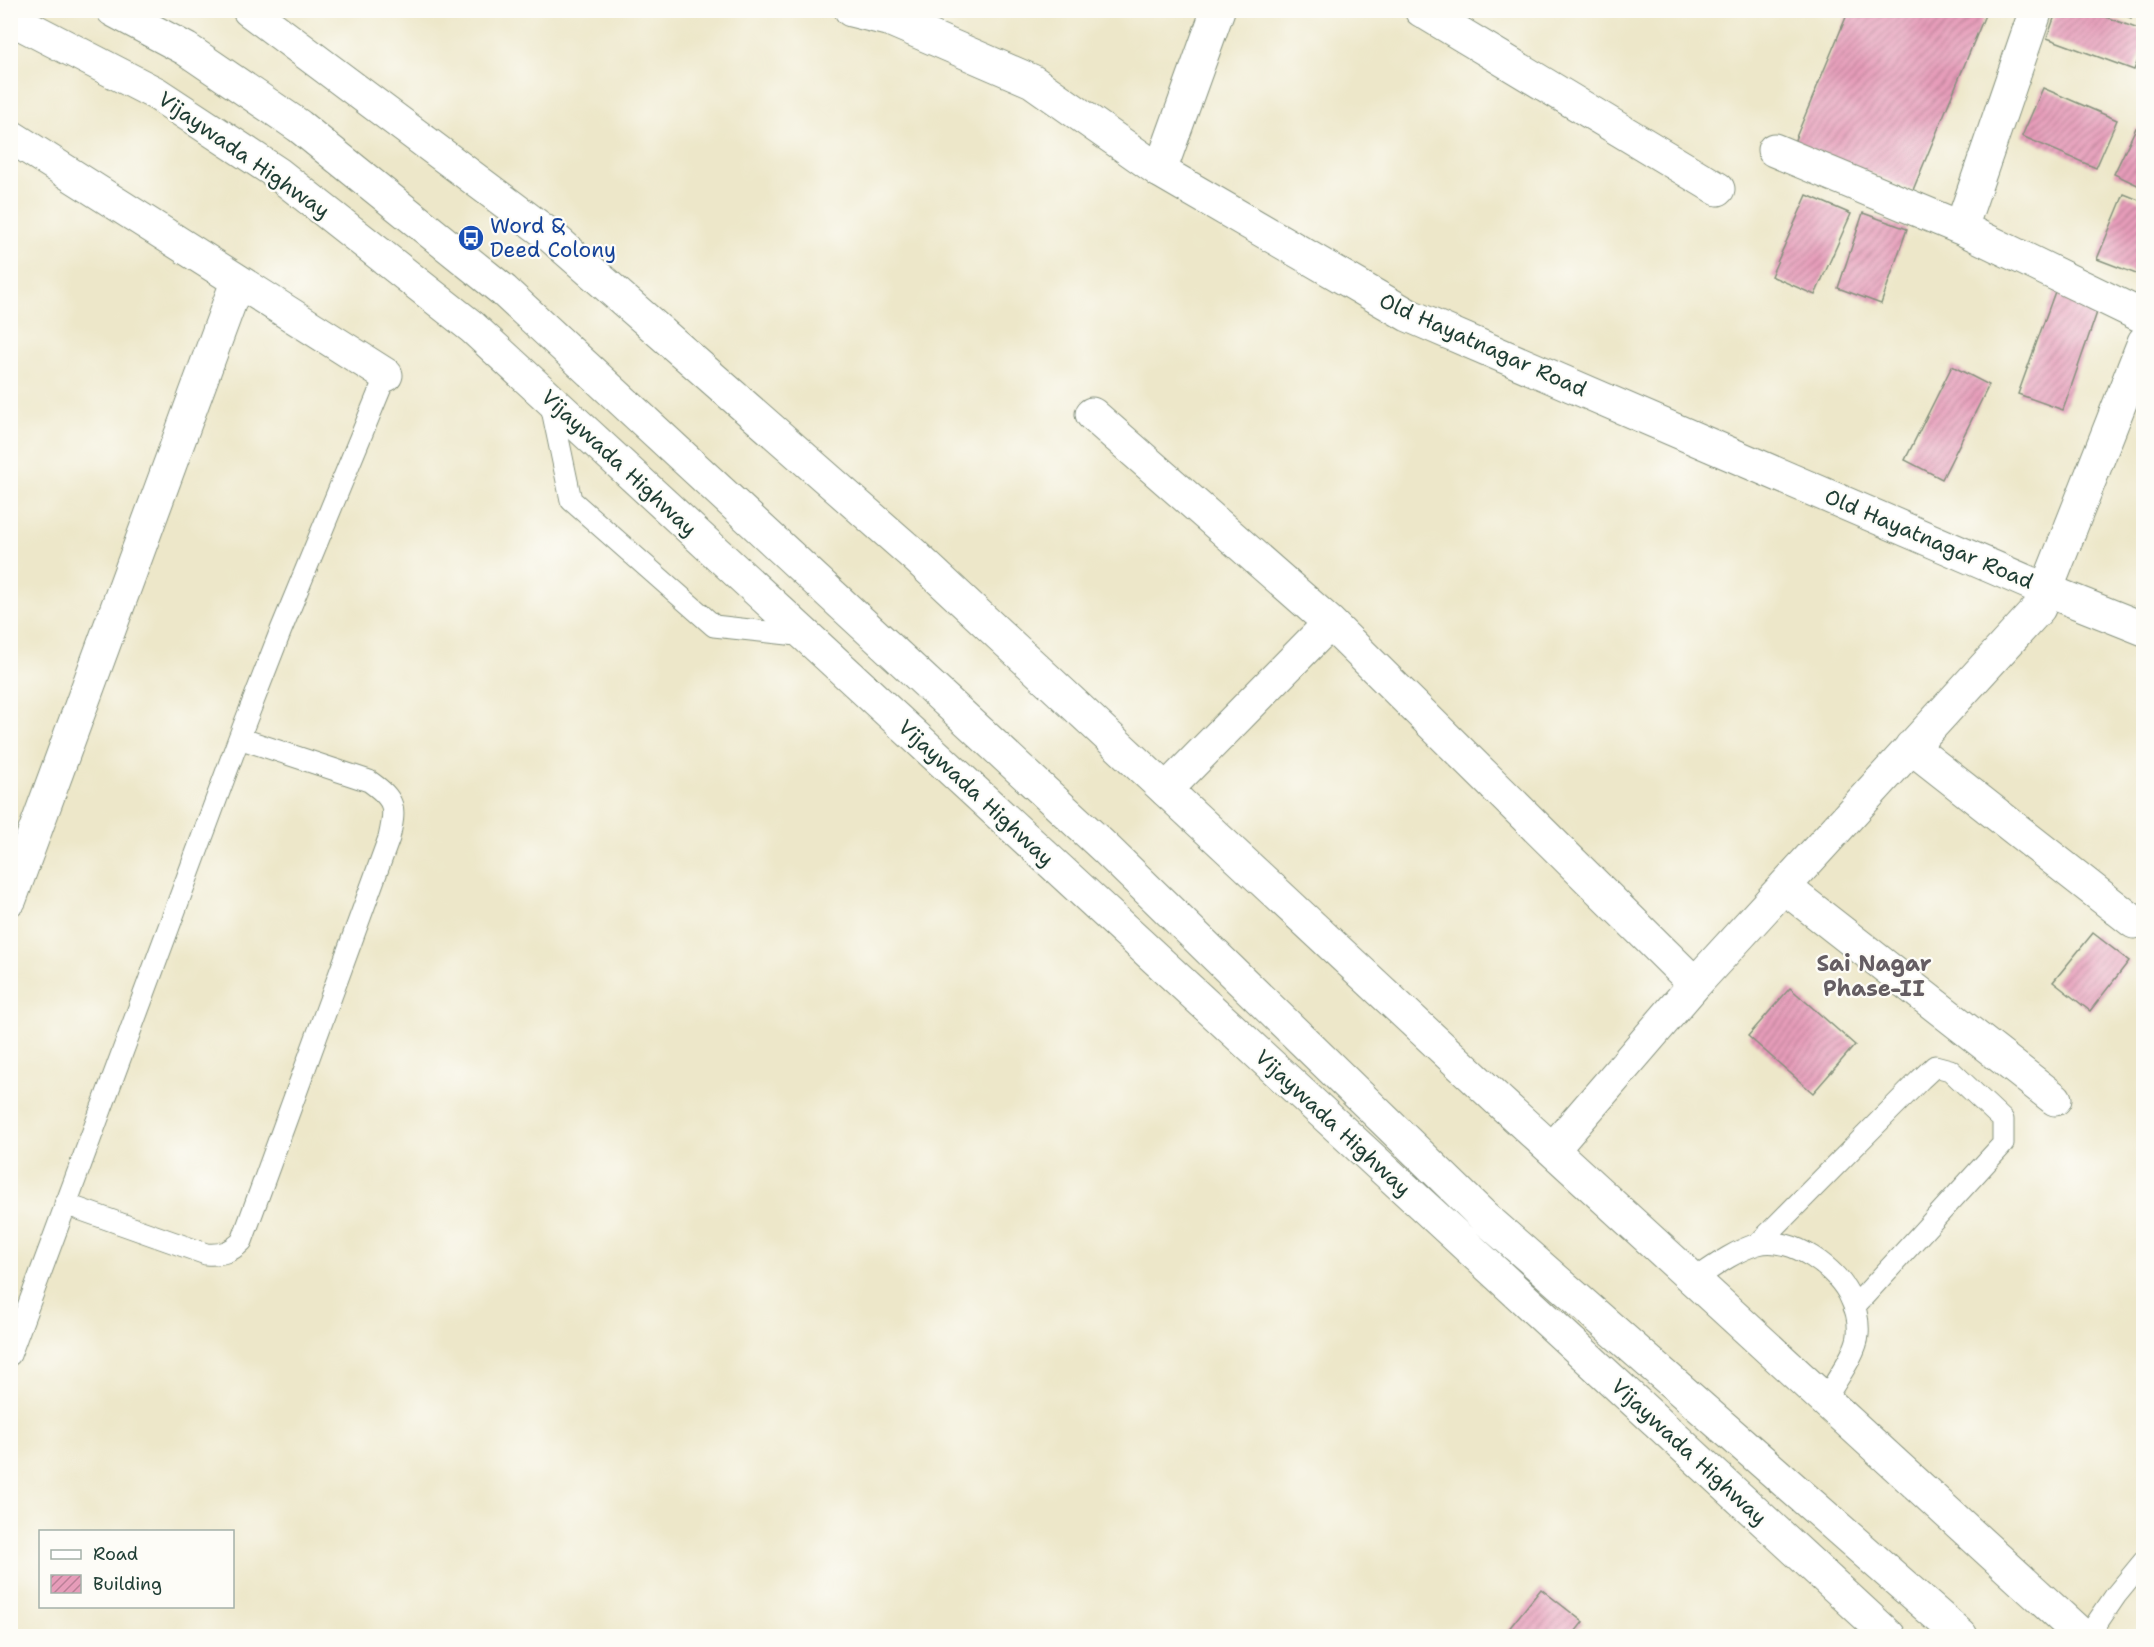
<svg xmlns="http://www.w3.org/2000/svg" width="2154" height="1647" viewBox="0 0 2154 1647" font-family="'Shantell Sans',sans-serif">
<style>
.building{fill:url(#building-hatch)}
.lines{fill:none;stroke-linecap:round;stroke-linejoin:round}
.service-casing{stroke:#86927e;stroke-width:23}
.minor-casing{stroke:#86927e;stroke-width:35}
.tertiary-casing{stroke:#86927e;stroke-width:35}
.trunk-casing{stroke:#86927e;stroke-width:35}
.service{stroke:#fff;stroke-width:21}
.minor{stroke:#fff;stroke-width:33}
.tertiary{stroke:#fff;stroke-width:33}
.trunk{stroke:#fff;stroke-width:33}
.labels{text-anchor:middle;stroke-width:4.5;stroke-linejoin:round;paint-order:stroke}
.street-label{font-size:21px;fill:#1f3d34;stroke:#fdfcf7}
.transit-label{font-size:21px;fill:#164399;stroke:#fdfcf7;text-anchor:start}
.neighbourhood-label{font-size:22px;font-weight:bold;fill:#655e63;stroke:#fdfcf7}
</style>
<defs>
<pattern id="building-hatch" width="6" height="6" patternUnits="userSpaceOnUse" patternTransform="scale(1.5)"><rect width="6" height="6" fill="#e69cb9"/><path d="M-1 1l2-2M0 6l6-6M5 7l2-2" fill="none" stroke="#ba8097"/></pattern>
</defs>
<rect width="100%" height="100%" fill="#fdfcf7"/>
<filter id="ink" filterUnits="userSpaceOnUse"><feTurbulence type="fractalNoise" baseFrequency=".0167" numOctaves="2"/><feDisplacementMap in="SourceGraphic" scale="12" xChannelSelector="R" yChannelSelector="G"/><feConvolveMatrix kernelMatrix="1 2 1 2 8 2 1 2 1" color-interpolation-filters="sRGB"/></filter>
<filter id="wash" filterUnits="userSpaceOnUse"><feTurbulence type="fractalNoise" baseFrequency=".008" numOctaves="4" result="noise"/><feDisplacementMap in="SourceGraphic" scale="24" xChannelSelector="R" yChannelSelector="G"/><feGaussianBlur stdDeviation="1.35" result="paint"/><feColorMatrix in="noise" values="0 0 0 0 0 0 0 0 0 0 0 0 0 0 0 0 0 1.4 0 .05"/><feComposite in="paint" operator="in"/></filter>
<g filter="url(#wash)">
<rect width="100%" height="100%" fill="#ede7c9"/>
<g id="blocks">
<path class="building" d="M1849,10H1987L1913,190L1794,142Z
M2057,10H2087L2144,31V46L2134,70L2047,38Z
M2112,10H2134L2131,18Z
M2043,88L2117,120L2096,168L2022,136Z
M2136,128L2144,131V188L2114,174Z
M2124,194L2144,202V277L2097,259Z
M1807,195L1851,214L1815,295L1771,276Z
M1863,213L1907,229L1881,304L1838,288Z
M2057,286L2101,301L2063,410L2018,394Z
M1952,366L1989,385L1942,479L1905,460Z
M2093,933L2129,961L2090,1011L2053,982Z
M1790,988L1855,1045L1813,1093L1748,1036Z
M1541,1589L1583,1622L1572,1636H1503Z"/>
</g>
</g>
<g filter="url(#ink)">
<use href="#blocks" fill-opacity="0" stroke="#86927e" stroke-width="1.5"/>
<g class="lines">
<g class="service-casing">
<path id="service" d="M550,400L571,500L714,626L806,636
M65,1204L206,1254C222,1255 231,1252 242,1241L389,838C396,807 396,800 369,781L239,738
M1758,1244L1921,1079L1935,1066L1950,1070L2003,1120V1144L1854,1307
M1694,1280C1713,1267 1736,1250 1758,1244C1791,1235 1839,1269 1851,1299C1856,1309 1859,1323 1858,1335C1857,1353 1834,1383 1825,1400
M10,1355L239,738L281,630L386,375
M2088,1636L2116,1595L2144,1561"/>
</g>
<g class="minor-casing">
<path id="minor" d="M1421,10L1718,189
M10,136L386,375
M1774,150L1961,228L2144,317
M1160,171L1218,10
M1961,228L2036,10
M1092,414L1330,623
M1911,747L2134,922
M1166,790L1330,623L1695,984
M1784,887L2055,1099
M10,899L237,282
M1553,1149L1695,984L2039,608L2144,342"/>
</g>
<g class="tertiary-casing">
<path id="tertiary" d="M249,10L552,237L914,555L1498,1100L2082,1636
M851,10L891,20L1032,81L1160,171L1408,315L2046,590L2144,629"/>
</g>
<g class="trunk-casing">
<path id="trunk" d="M113,10L186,49L299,126L504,291L1106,849L1484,1217L1961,1636
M10,18L157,94L277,173L472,327L1889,1636"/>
</g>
<use href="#service" class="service"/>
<use href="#minor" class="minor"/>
<use href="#tertiary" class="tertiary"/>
<use href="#trunk" class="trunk"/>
</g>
</g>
<defs>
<g id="bus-disc" transform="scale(1.35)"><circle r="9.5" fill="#1a4fb4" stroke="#fdfcf7"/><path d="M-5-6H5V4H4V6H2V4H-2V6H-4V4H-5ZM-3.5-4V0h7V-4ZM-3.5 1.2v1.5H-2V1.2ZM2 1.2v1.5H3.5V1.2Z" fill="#fff"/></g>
</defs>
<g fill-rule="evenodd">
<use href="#bus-disc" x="471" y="238"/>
</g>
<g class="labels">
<g class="street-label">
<text transform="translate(244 155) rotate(35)" y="7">Vijaywada Highway</text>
<text transform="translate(1483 345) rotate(24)" y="7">Old Hayatnagar Road</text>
<text transform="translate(619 463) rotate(43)" y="7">Vijaywada Highway</text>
<text transform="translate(1929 539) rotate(23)" y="7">Old Hayatnagar Road</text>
<text transform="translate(976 793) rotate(43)" y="7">Vijaywada Highway</text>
<text transform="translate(1333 1123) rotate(43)" y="7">Vijaywada Highway</text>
<text transform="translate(1689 1452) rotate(43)" y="7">Vijaywada Highway</text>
</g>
<g class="transit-label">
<text x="490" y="233">Word &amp;<tspan x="490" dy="24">Deed Colony</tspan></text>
</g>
<g class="neighbourhood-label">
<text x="1874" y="971">Sai Nagar<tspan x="1874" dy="25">Phase-II</tspan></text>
</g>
</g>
<rect width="2154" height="1647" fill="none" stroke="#fdfcf7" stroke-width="36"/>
<rect x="39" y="1530" width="195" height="78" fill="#fdfcf7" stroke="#a4b0a9" stroke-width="1.5"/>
<rect x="51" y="1550" width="30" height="9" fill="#ffffff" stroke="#a4b0a9" stroke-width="1.5"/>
<text x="93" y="1560" font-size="18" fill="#1f3d34">Road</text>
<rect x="51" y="1575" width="30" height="18" fill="url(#building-hatch)" stroke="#a4b0a9" stroke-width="1.5"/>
<text x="93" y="1590" font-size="18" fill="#1f3d34">Building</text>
</svg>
